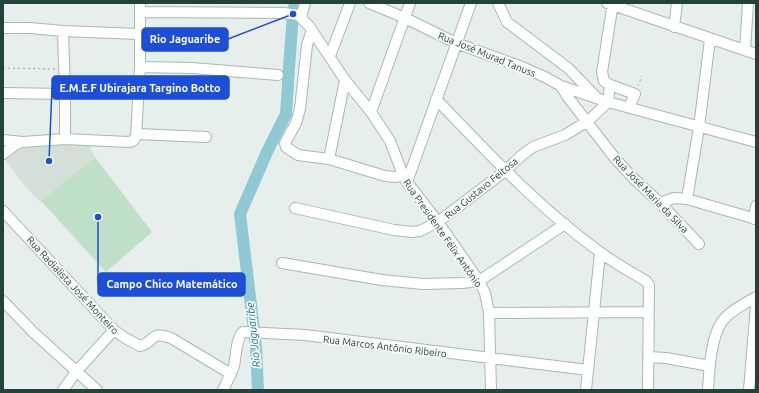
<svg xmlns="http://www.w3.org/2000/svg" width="759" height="393" viewBox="0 0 759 393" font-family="Ubuntu,sans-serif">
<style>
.built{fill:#d4dfda}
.green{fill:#bfe0c8}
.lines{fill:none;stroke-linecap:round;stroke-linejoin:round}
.river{stroke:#8ec9d4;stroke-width:12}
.minor-casing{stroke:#a8b8b2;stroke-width:12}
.path{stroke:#86b3a5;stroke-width:1;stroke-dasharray:2 3;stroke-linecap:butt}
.minor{stroke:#fff;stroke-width:10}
.labels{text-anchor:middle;stroke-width:3.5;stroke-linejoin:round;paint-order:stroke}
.street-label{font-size:10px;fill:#24423a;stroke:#f7fbf9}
.water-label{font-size:11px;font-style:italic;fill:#1c6f80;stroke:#f7fbf9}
.leader{fill:none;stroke:#1d4ed8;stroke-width:1.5}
.callout-dot{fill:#1d4ed8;stroke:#f7fbf9;stroke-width:1.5}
.callout{fill:#1d4ed8;stroke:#1d4ed8;stroke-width:1.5}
.callout-label{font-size:11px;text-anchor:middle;font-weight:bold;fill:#fff}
</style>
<rect width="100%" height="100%" fill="#e6efeb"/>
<path class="built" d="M86,140L95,157L40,202L25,186L3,157L9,148Z"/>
<path class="green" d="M95,157L152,232L106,272L41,201Z"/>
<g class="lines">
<path class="river" d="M258,390L256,347L240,214L267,152L286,114L289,68L293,14L295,3"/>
<g class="minor-casing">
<path id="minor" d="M369,3L405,18L456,43L522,67L545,77L561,86L608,102L756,142
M498,3L507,22L568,68L597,98
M607,3L756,54
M140,12L284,13L298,15L309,26L345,80L371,112L390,141L403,175L407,182L438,222L479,281L485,293L489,313L491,390
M301,17L305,3
M674,27L677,3
M3,28H30L63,31L139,34
M312,30L307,45L300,109L296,123L285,143L286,147L298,155L329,159L385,176L396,177L403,175
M63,31L65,94V139
M745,50L748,3
M330,56L350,3
M140,67L192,68L278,75
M610,85L635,94L629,107
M561,86L567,96L614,157L632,177L660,203L699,244
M3,93L65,94
M436,99C488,153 539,208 600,252C614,263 631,272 646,281L649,285L648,390
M371,112L410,3
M137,134L206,137
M3,140L23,142L65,139L128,142L133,141L136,137L140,67V3
M3,154L15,145L21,142
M329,159L345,80
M407,182L471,3
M687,199L699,127L710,39
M660,203L674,198L687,199L756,219
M295,208L394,230L412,232L420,231L438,222L505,171L522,155L533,147L565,135L588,121L608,102L610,85L604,81L602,72L613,3
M3,211L114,330L125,338L140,346C155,343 149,330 171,338L231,374
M754,219L756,206
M282,263L382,280L423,284L462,283L479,281L565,224
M3,301L33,332L97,390
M489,313L649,312
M649,357L666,358L710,366
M63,390L76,372L114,330
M223,390C227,382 231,374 234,366C236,357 236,338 243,332L305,335L588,370
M586,390L600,253
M708,390C709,371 711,332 725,318C733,309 746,303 756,297
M749,390L756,306"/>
</g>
<path class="path" d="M3,68L55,69
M638,86L642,76"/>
<use href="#minor" class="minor"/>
</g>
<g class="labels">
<g class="street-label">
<text transform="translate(487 54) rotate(22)" y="4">Rua José Murad Tanuss</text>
<text transform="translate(481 188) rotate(-39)" y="4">Rua Gustavo Feitosa</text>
<text transform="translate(651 194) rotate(46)" y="4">Rua José Maria da Silva</text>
<text transform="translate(443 233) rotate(55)" y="4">Rua Presidente Félix Antônio</text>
<text transform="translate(73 285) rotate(47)" y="4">Rua Radialista José Monteiro</text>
<text transform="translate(385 346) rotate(7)" y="4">Rua Marcos Antônio Ribeiro</text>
</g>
<g class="water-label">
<text transform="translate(253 335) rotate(-96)" y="4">Rio Jaguaribe</text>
</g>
</g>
<path class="leader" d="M293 14L228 39M49 161L52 88M98 217L98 284"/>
<g class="callout-dot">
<circle cx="293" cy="14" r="4"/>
<circle cx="49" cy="161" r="4"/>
<circle cx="98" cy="217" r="4"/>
</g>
<g class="callout">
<rect x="142" y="28" width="86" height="23" rx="4"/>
<rect x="52" y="76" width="177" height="23" rx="4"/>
<rect x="98" y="273" width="147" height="23" rx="4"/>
</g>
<g class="callout-label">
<text x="185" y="43">Rio Jaguaribe</text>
<text x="140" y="92">E.M.E.F Ubirajara Targino Botto</text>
<text x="172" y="288">Campo Chico Matemático</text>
</g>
<rect width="759" height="393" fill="none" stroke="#24423a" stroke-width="8"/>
</svg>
